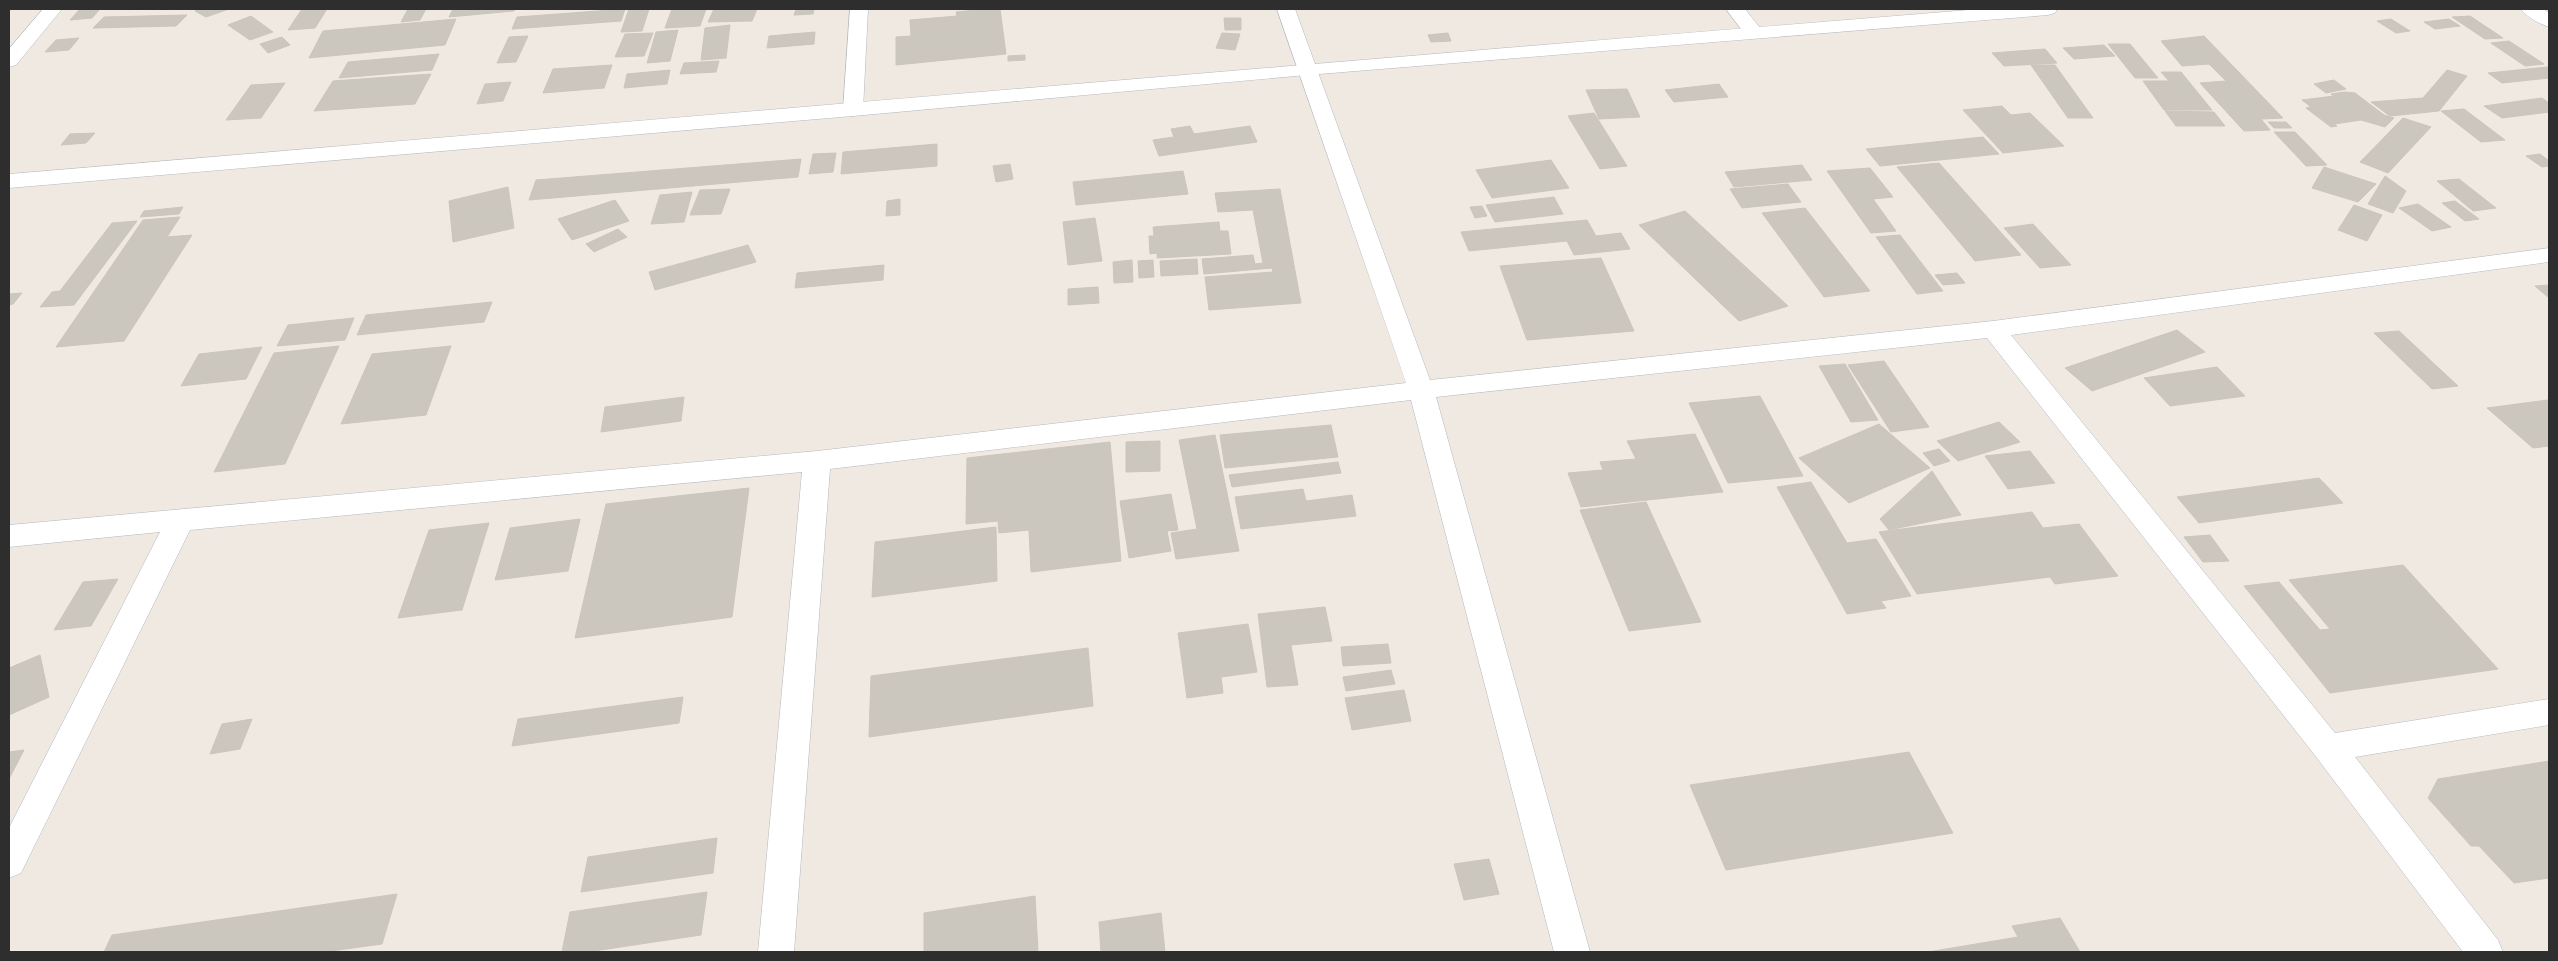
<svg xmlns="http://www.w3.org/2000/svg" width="2558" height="961" viewBox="0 0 2558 961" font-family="'Sofia Sans Condensed',sans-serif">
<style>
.building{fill:#cbc7bf;stroke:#cbc5ba}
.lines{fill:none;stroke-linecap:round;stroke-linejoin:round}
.street-casing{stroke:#b4b7c1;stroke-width:1}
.secondary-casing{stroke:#b4b7c1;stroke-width:1}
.street{fill:#fff;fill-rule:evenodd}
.secondary{fill:#fff;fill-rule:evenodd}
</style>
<rect width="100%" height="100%" fill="#efe9e1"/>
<path class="building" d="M80,9H100L92,18L70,20Z
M200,9H229L206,17L195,11Z
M302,9H327L315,28L288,30Z
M408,9H426L420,20L401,22Z
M453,9H515L514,11L449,17Z
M625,9L621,21L512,29L517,17Z
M629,9H649L642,31L621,32Z
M672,9H706L700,26L665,28Z
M714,9H757L752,21L708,22Z
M796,9H814L813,14L794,15Z
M986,9H1000L1006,54L896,65V37L911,36L910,20L957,16L956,12Z
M187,15L176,26L93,28L104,17Z
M251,16L273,32L250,40L228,25Z
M2470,16L2503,38L2485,39L2452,17Z
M1224,18H1241V30H1225Z
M456,19L445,45L309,58L323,31Z
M2391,19L2410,31L2396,33L2377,21Z
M2449,19L2460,26L2435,29L2424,22Z
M730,25L726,58L701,60L705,28Z
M678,30L670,61L647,63L656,32Z
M815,32L814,44L767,48L769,36Z
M653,33L644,56L615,57L625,34Z
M1222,33L1240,34L1235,50L1216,48Z
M1448,33L1451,41L1431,42L1428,35Z
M528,36L516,62L497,63L509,37Z
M2204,36L2283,118L2261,119L2270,130L2244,131L2200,83L2226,81L2209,64L2182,66L2161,41Z
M282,37L290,45L268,53L260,44Z
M79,38L69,50L45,52L56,40Z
M2509,41L2544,64L2525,66L2491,43Z
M2108,44H2130L2158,78H2135Z
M2104,45L2115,56L2074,59L2063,48Z
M2045,49L2057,63L2004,66L1992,53Z
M439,54L432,70L339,78L348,62Z
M1025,55V60L1008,61V56Z
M719,61L716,72L680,74L684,63Z
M612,65L604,88L543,93L553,69Z
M2031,65H2055L2093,118H2068Z
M2548,67L2549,78L2502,83L2488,73Z
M670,70L667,84L624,88L627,74Z
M2447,70L2467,76L2439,111L2390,116L2371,102L2423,98Z
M2161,72H2181L2212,110H2164L2143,81H2169Z
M431,74L415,104L314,111L333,81Z
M2334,80L2346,89L2326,93L2314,84Z
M511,82L503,101L477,104L485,84Z
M285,83L261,118L226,120L251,85Z
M1719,84L1728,97L1674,102L1665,90Z
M1627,89L1640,117L1599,119L1586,90Z
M2344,92L2355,93L2384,115L2394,118L2385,127L2361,120L2334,124L2337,126L2331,127L2306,108L2311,107L2302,100L2334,96L2331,94Z
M2542,98L2549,103V112L2502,118L2484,106Z
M2002,106L2011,115L2030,113L2064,146L2003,153L1963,110Z
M2464,109L2505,140L2481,142L2441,111Z
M2165,111L2214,112L2225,126H2176Z
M1594,113L1627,166L1600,169L1568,116Z
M2403,118L2431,127L2388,173L2360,162Z
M2268,122H2286L2292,128H2274Z
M1190,126L1194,134L1250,126L1257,142L1159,156L1153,140L1174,137L1171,129Z
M2274,132H2295L2327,165L2306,166Z
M95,133L86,143L61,145L70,134Z
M1983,137L1999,154L1880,166L1866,149Z
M937,144V166L841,174L843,152Z
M836,153L833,172L809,174L813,154Z
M2540,154L2549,161V166L2542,167L2526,156Z
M801,159L798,177L529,200L536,180Z
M1551,160L1569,188L1492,198L1476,170Z
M1939,163L2021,255L1975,261L1897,167Z
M1010,164L1013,179L996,182L993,166Z
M1802,165L1812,180L1734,187L1725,172Z
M2324,167L2376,184L2358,202L2312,188Z
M1870,168L1893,197L1873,199L1896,231L1871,233L1827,171Z
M1183,171L1188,194L1076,205L1073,182Z
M2385,176L2406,191L2393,213L2368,204Z
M2459,179L2496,208L2473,211L2437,181Z
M1788,184L1801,202L1742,208L1730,189Z
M508,187L514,228L453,242L449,201Z
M730,189L721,214L690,215L700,190Z
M1280,189L1301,303L1209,310L1205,277L1273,272L1272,268L1204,274L1202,259L1253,255L1255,264L1263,263L1253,210L1218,212L1215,193Z
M692,192L684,222L651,224L660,195Z
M1554,197L1563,214L1495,222L1486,205Z
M900,199V215L886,216L887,201Z
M615,200L629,221L572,240L558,219Z
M2455,201L2479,219L2465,221L2442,203Z
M2418,204L2451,227L2432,231L2399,208Z
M2354,205L2382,215L2367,241L2338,230Z
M1482,206L1487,216L1475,218L1470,207Z
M183,207L179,214L140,217L144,211Z
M1805,208L1870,291L1824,297L1762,213Z
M1685,211L1788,306L1739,321L1639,225Z
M180,217L167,237L192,235L124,341L56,347L143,220Z
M1095,218L1102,261L1068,265L1063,222Z
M1587,220L1596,236L1621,233L1630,249L1574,255L1567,241L1469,251L1461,232Z
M137,221L74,305L40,307L52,292L60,291L112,223Z
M1219,222L1220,231H1228L1231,254L1157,258V253L1150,254L1149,236H1154L1153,227Z
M2033,224L2071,265L2040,268L2004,228Z
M618,229L627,237L594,252L586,244Z
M1900,235L1943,291L1917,294L1876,237Z
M748,245L756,262L655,290L649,272Z
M1601,258L1634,331L1527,340L1500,266Z
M1197,259L1198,274L1161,276L1160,261Z
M1132,260L1133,282L1114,283L1113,262Z
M1153,260L1154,277L1139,278L1138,261Z
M884,265L883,280L795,288L797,273Z
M1957,273L1965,283L1943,285L1935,275Z
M2549,285V298L2535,286Z
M1098,287L1099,303L1068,305V289Z
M22,293L13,304L9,305V294Z
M492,302L484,322L357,335L366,315Z
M354,318L345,340L277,346L288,325Z
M2177,330L2205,352L2092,391L2065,368Z
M2399,331L2458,386L2432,389L2374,333Z
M339,346L285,464L214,472L274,353Z
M451,346L426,415L341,424L372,354Z
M262,347L246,379L181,386L199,354Z
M1884,361L1929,427L1891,432L1848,365Z
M1845,364L1878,420L1851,422L1819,366Z
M2217,367L2245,396L2170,406L2144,378Z
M1760,396L1803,476L1728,483L1689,403Z
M684,397L681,421L601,432L605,407Z
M2548,400L2549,446L2533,448L2487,408Z
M1999,422L2020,442L1958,461L1937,441Z
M1879,424L1930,468L1849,503L1799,458Z
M1331,425L1338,457L1225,468L1220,435Z
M1695,434L1723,492L1581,507L1568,473L1603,470L1600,462L1636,459L1627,441Z
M1215,435L1239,551L1176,559L1171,533L1197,529L1179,440Z
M1160,441V471L1126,472V442Z
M1110,442L1121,561L1031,572L1029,530L999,533L998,521L966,524L967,458Z
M1939,449L1950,461L1934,466L1923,453Z
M2030,451L2055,483L2008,489L1985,456Z
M1338,462L1341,473L1232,487L1229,475Z
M1932,471L1961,515L1889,530L1880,519Z
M2319,478L2343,503L2199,523L2177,497Z
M1811,482L1847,543L1876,539L1911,596L1881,601L1886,608L1847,614L1777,487Z
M749,488L732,617L575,638L606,504Z
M1303,489L1306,501L1352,495L1356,516L1241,529L1235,497Z
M1171,494L1178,530L1167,531L1171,551L1129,558L1120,501Z
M1646,502L1701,622L1629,631L1580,510Z
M2032,512L2043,528L2079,524L2118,576L2055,584L2050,577L1917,594L1879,532Z
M580,519L568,571L495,580L510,528Z
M489,523L462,610L398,618L429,530Z
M996,527L997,581L872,597L875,542Z
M2210,535L2229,561L2203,562L2184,537Z
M2403,565L2498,669L2330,693L2244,586L2279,582L2320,630L2330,629L2289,580Z
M118,579L91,626L54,630L83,582Z
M1325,607L1332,641L1291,645L1298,685L1267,687L1258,614Z
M1248,624L1257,672L1221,677L1223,693L1187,698L1178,633Z
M1388,644L1391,663L1343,666L1341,647Z
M1088,648L1093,706L869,737L871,676Z
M40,655L49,697L9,715V668Z
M1391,670L1395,684L1346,691L1343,677Z
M1404,690L1411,721L1352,730L1345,698Z
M683,697L679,723L512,746L518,719Z
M252,719L240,749L210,754L222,724Z
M24,750L9,779V752Z
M1909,752L1953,833L1726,870L1690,785Z
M2549,761V878L2514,883L2479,846H2471L2428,798L2438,779Z
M717,838L713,873L581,892L588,857Z
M1489,859L1499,894L1464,900L1454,864Z
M707,892L701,935L587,952H562L570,912Z
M397,894L382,944L324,952H104L112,935Z
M1035,896L1038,952H924V913Z
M1161,913L1165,952H1101L1099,922Z
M2060,918L2080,952H1928L2018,937L2012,926Z"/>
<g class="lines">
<g class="street-casing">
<path id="street" d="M43,9H62L16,65L9,67V49Z
M850,9H868L863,110L860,114L853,116L846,114L843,110Z
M1277,9H1295L1430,380L1993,321L2549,248V262L2011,335L2335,733L2549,699V725L2355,757L2498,940L2503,952H2463L2317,758L1987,338L1436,397L1590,952H1554L1411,400L830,469L794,952H758L802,472L190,530L21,873L9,878V828L160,532L9,547V525L817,451L1406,383Z
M1726,9H1745L1764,33L1761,37H1747Z
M2521,9H2543L2549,13V27C2540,24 2526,17 2521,9Z"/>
</g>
<g class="secondary-casing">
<path id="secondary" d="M1981,9H2057L2055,13L2048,15L1307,75L853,116L9,188V174C667,119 1324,62 1981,9Z"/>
</g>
<use href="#street" class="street"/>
<use href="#secondary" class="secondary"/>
</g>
<rect width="2558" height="961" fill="none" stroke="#2e2e2e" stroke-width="20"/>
</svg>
